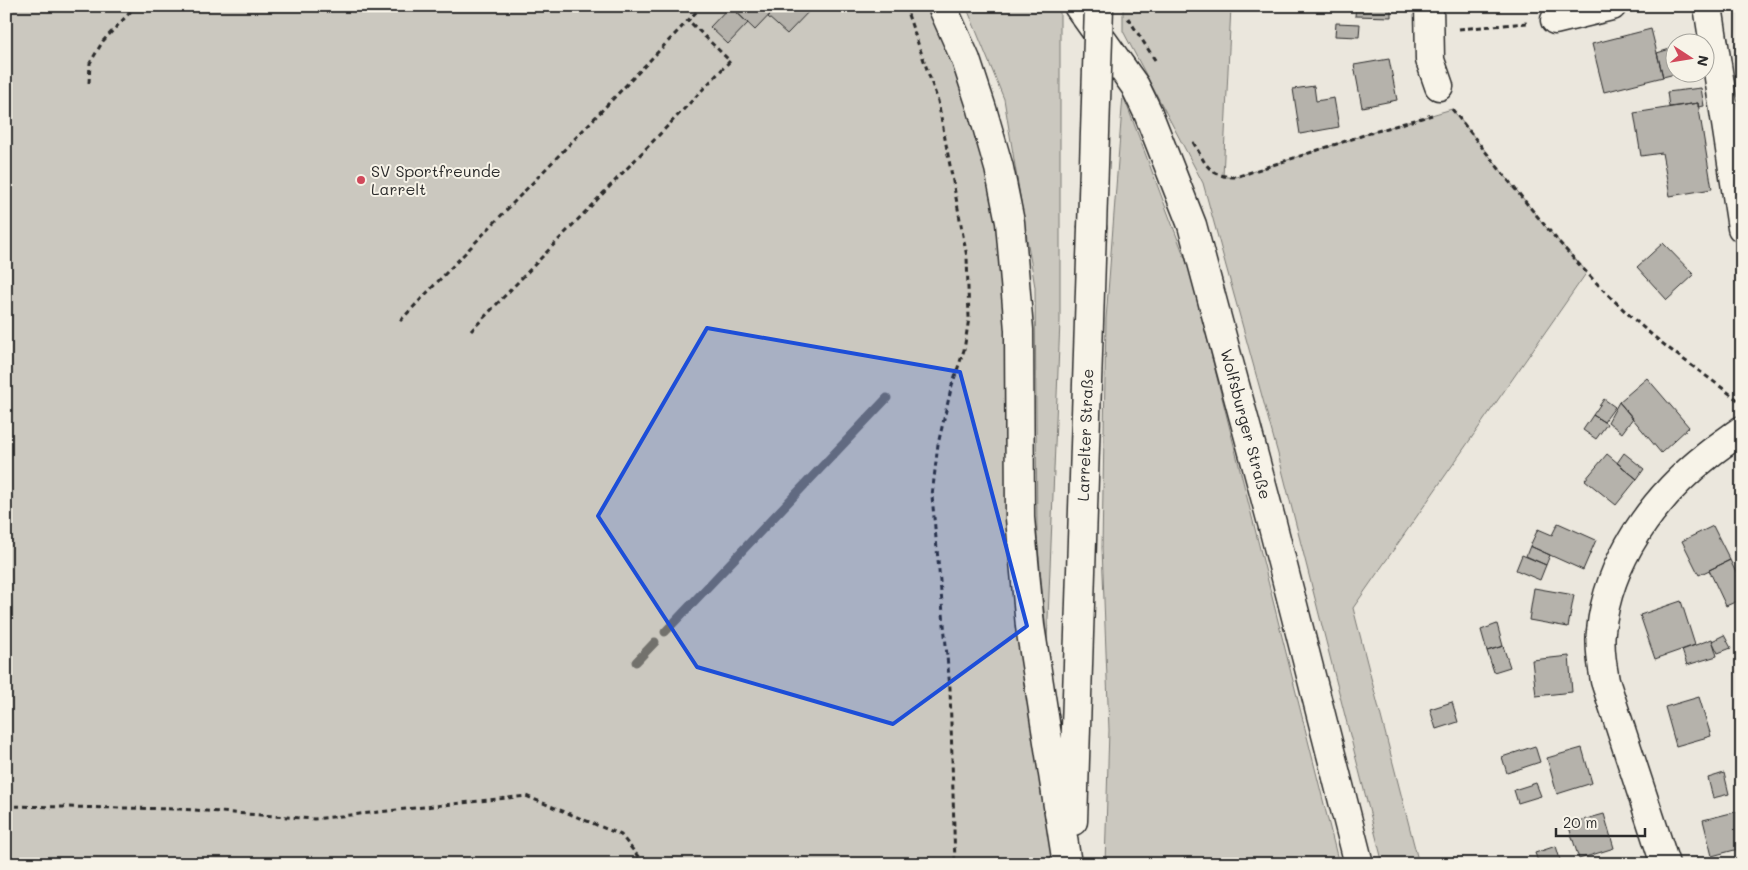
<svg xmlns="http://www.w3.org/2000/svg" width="1748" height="870" viewBox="0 0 1748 870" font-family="Mali,sans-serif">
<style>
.green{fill:#cbc8bf;stroke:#7b7a75}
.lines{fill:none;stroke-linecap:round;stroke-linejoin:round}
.stream{stroke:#72716c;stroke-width:9}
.building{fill:#b5b2ab;stroke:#2b2b2b}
.minor-casing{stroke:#2b2b2b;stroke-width:31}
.major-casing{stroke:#2b2b2b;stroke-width:31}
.path{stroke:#2b2b2b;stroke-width:3;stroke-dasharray:5 4;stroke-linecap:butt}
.minor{stroke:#f7f3e8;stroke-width:28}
.major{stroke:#f7f3e8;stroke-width:28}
.major-bridge-casing{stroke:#2b2b2b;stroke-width:31;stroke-linecap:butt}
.major-bridge{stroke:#f7f3e8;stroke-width:28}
.marked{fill:#1d4ed8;fill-opacity:0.2;stroke:#1d4ed8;stroke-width:4;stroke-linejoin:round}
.poi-dot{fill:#d1495b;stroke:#f7f3e8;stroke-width:2}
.labels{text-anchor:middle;stroke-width:4;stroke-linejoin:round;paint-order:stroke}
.poi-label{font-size:16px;fill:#2b2b2b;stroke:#f7f3e8;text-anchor:start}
.street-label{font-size:16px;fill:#2b2b2b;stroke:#f7f3e8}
</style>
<rect width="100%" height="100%" fill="#ebe7dd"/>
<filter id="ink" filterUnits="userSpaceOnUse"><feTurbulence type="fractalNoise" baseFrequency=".02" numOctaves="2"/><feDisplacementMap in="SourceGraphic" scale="10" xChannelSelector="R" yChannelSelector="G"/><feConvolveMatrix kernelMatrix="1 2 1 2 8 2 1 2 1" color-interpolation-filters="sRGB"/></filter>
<g filter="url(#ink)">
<path class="green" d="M6,6H942L999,168L1020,518L1067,864H6Z
M966,6H1060V321L1047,643L1037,536L1035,287L1004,99Z
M1123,6H1231L1223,177H1236L1367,134L1452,109L1545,226L1587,272L1353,608L1419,864H1383L1278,454L1203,183L1123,31Z
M1123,95L1191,274L1339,864H1105L1109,730L1102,548L1106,319Z"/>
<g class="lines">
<path class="stream" d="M665,632L887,398
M636,662L655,642"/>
</g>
<path class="building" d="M730,6H778L755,30Z
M730,6L748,23L728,44L710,27Z
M778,6H814L787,34L768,17Z
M1356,6H1391V17L1355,16Z
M1336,23L1360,24L1359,37L1335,36Z
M1651,29L1663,77L1604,92L1592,44Z
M1673,48L1676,57V72L1679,73L1663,77L1657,53Z
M1389,59L1397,100L1362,107L1354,65Z
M1314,86L1316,101L1334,98L1339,127L1300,134L1293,89Z
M1701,88L1704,106L1698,107V103L1669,107L1667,92Z
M1698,103L1712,189L1670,196L1662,153L1641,156L1634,113Z
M1663,243L1694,275L1667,300L1637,267Z
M1647,378L1689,427L1661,453L1619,402Z
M1604,399L1615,407L1604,422L1593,415Z
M1619,402L1633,418L1622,433L1608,422Z
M1593,415L1607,424L1596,439L1583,430Z
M1624,453L1644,469L1637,479L1617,463Z
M1607,454L1637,479L1616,505L1585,480Z
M1558,523L1596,540L1583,570L1530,546L1538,529L1552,535Z
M1713,526L1730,560L1699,575L1682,541Z
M1530,546L1550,555L1546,565L1526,556Z
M1522,555L1546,565L1540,580L1516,570Z
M1730,560L1742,585V599L1726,606L1709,570Z
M1534,588L1574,595L1568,627L1529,620Z
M1681,601L1695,645L1655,659L1640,615Z
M1497,624L1503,646L1487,651L1481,630Z
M1724,635L1731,648L1718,653L1712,641Z
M1712,639L1717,656L1687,665L1682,650Z
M1503,646L1510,667L1494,672L1487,651Z
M1569,656L1572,692L1536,696L1532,660Z
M1699,697L1711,736L1676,746L1665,707Z
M1452,702L1458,722L1436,729L1430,709Z
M1535,746L1540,762L1507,773L1502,757Z
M1582,748L1592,783L1557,794L1547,758Z
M1724,773L1729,794L1713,798L1708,778Z
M1536,783L1541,796L1518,803L1514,790Z
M1739,811L1742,822V848L1712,856L1703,820Z
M1604,814L1614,848L1579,859L1568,824Z
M1556,846L1561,863L1539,864L1535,853Z"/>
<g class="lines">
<g class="minor-casing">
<path id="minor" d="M1078,6L1135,86L1148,113L1192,225L1272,523L1359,864
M1429,6L1430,60L1439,86
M1708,6L1742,228
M1555,20L1612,6
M1665,864L1605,681C1602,665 1599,647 1601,631C1608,561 1653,498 1708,455C1719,446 1730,439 1742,430"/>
</g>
<g class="major-casing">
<path id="major" d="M942,6L966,60L982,109L999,168L1010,222L1019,330L1020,518L1030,626L1067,864
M1073,821L1092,228"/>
</g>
<path class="path" d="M905,6L938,101L967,257L969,318L964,350L952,385L938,444L932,496L950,688L955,864
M1128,18L1157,63
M1459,29L1527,23
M89,83L90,63L103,41L136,6
M1452,109C1513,186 1571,265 1645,329C1675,355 1709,377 1739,401
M1193,142C1206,164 1208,177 1236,177L1367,134L1432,115
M400,321L702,6
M471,331L730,61L689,21
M6,806L180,809L314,819L526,796L621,835L644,864"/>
<use href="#minor" class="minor"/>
<use href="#major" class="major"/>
<g class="major-bridge-casing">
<path id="major-bridge" d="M1092,228L1099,6"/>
</g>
<use href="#major-bridge" class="major-bridge"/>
</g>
</g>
<path class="marked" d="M707,328L960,372L1027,626L893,724L697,667L598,516Z"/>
<circle class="poi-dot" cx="361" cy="180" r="5"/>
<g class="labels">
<g class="poi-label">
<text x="371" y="177">SV Sportfreunde<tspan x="371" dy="18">Larrelt</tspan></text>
</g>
<g class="street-label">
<text transform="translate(1246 424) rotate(75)" y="6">Wolfsburger Straße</text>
<text transform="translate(1085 435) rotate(-88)" y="6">Larrelter Straße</text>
</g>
</g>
<rect width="1748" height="870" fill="none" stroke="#f7f3e8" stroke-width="25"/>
<rect x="12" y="12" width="1723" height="845" fill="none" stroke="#2b2b2b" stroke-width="2" filter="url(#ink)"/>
<g transform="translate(1690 58) rotate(102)"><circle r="24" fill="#f7f3e8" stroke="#a5a39c"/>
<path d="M0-4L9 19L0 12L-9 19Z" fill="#d1495b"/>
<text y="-8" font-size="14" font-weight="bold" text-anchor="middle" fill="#2b2b2b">N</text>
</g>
<path d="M1556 828v8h89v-8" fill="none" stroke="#2b2b2b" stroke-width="2.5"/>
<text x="1563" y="828" font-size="15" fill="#2b2b2b" stroke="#f7f3e8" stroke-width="4" paint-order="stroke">20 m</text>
</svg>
